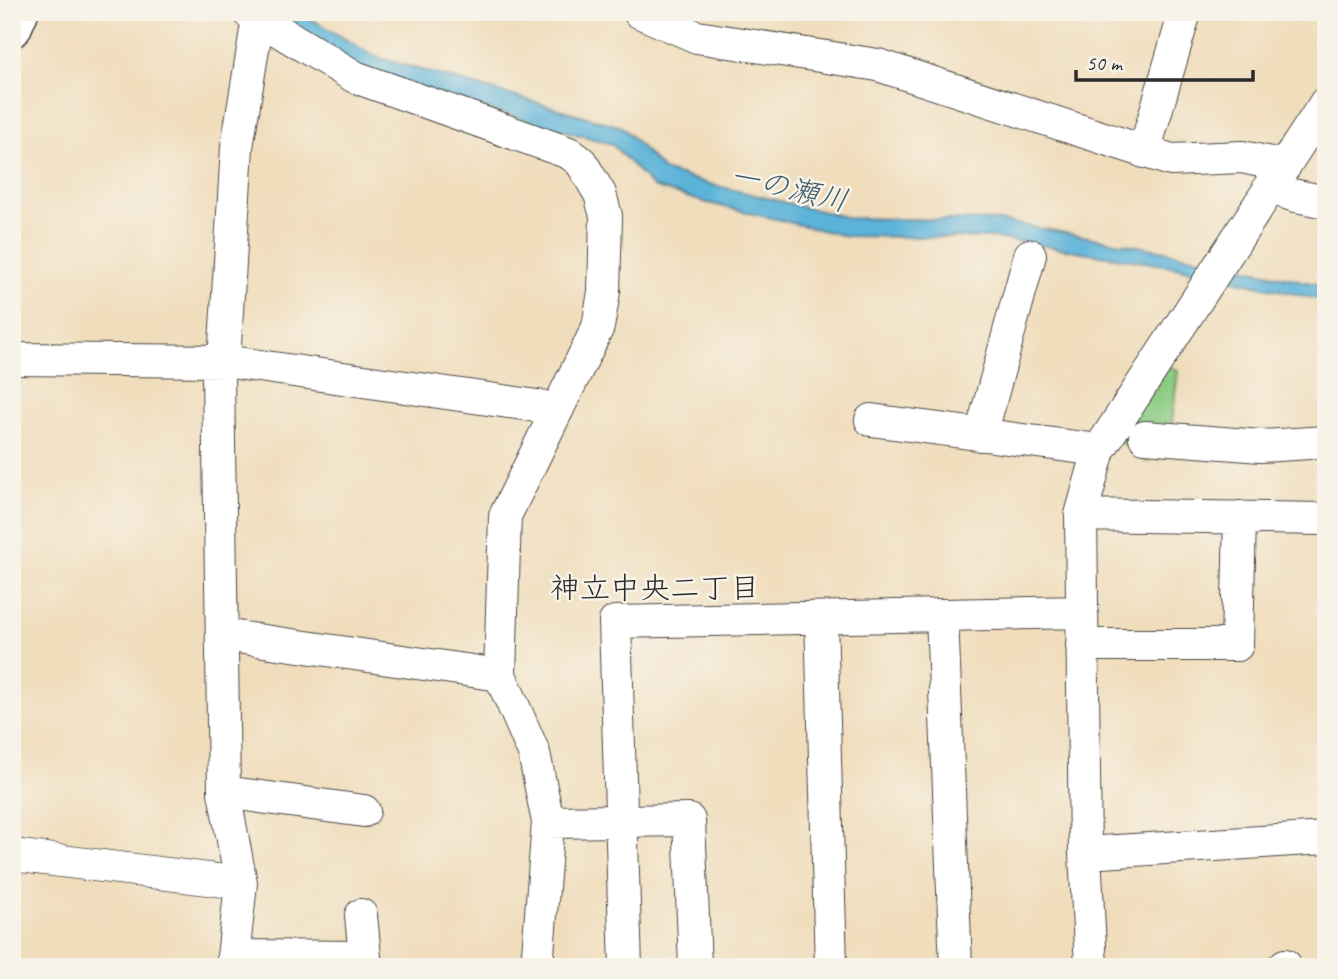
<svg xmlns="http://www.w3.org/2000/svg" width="1338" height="979" viewBox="0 0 1338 979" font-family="Caveat,'Klee One',sans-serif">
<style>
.green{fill:#8ccb82;stroke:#5c7b56;stroke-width:2}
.water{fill:#5cb3d9;stroke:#446f82;stroke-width:2}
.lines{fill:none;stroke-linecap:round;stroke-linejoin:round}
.minor-casing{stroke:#494641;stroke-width:34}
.major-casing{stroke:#494641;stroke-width:41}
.minor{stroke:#fff;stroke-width:32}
.major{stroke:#fff;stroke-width:38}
.labels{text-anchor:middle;stroke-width:5;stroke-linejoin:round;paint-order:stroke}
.water-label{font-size:30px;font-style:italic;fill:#3c5b68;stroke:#f7f3e8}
.neighbourhood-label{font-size:30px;fill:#2b2b2b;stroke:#f7f3e8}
</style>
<rect width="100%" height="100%" fill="#f7f3e8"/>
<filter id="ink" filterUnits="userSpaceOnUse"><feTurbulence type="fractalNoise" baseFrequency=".0143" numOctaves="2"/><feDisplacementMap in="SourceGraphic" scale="14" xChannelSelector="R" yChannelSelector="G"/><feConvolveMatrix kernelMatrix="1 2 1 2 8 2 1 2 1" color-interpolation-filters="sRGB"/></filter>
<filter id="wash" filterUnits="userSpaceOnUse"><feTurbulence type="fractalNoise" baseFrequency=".00686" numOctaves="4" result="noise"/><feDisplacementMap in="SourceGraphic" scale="28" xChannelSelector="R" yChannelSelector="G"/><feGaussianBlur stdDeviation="1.57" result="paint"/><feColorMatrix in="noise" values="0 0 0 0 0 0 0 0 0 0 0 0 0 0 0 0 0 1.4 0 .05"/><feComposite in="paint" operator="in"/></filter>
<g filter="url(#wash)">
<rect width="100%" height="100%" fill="#f0ddbc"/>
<path class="green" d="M1159,363L1178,370L1170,441L1147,462L1119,441Z"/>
<path class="water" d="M261,12H299L376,57L622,127L663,170L709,184L850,218L1000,221L1165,251L1326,286V301L1176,267L995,238L846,236L704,202L653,187L612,144L367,76Z"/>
</g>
<g filter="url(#ink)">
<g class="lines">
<g class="minor-casing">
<path id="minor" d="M248,12L355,77L569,153L581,162L600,194L606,216L604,292L598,327L505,516L500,675L534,753L548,822L537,967
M639,12L697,37L878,65L1171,160L1242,157L1285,166
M1144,152L1185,12
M1269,187L1292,195L1326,202
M12,359L224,361L558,409
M871,420L1099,450
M981,435L1030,255
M1145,437L1261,446L1326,442
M1081,515L1326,519
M942,615L956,967
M821,618L831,967
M223,635L500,675
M1082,645H1237L1240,517
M224,792L364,811
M548,822L689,820L695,967
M1085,853L1326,838
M12,855L241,883
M361,915L366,967
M233,956L365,957
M1285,965V967
M232,967L241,883L224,792L218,373L224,361L237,147L258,18
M626,967L615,622L1082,612
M1091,967L1085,853L1081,515L1099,450L1326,102"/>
</g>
<g class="major-casing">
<path id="major" d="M12,28L19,12"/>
</g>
<use href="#minor" class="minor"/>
<use href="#major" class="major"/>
</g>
</g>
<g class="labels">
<g class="water-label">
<text transform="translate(789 188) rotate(13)" y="10">一の瀬川</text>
</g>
<g class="neighbourhood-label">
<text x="655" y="598">神立中央二丁目</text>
</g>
</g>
<rect width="1338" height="979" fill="none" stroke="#f7f3e8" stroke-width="42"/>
<path d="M1076 70v10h177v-10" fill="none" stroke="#2b2b2b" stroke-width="3.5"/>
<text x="1086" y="70" font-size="21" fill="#2b2b2b" stroke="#f7f3e8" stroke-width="5" paint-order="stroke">50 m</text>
</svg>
